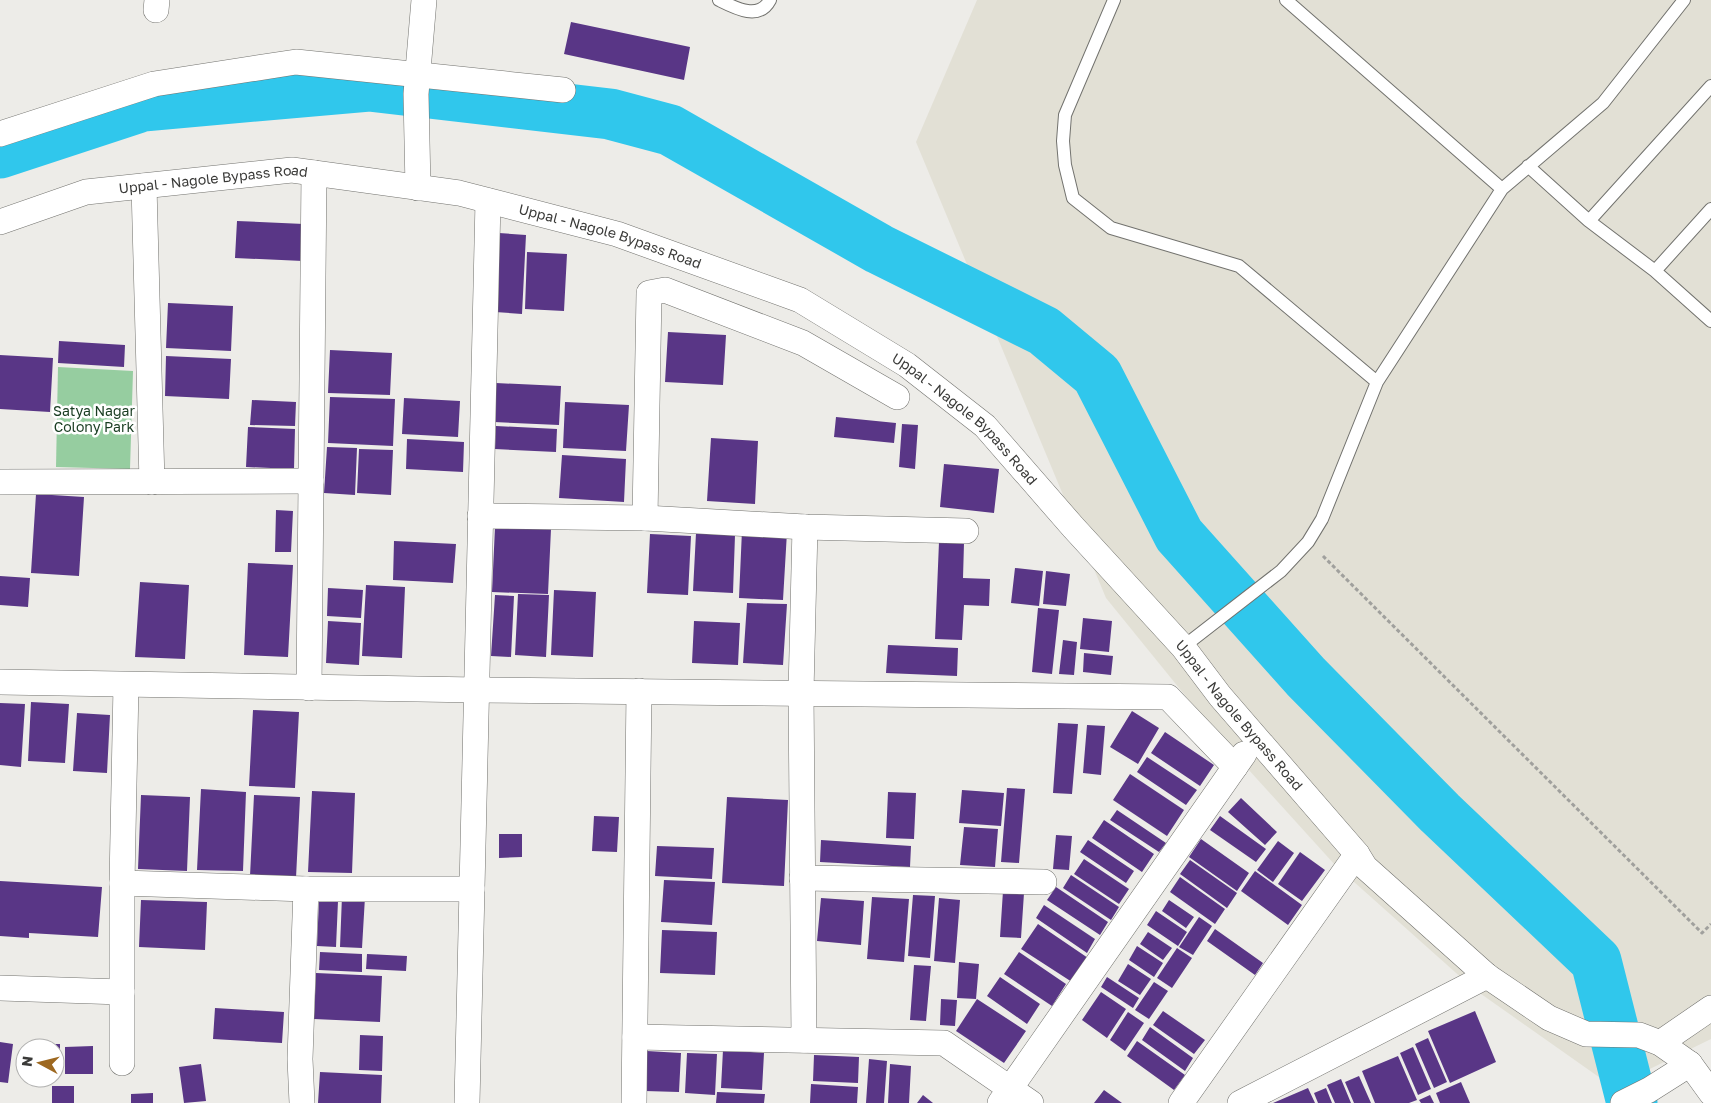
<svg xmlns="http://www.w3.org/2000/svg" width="1711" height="1103" viewBox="0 0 1711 1103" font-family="'Golos Text',sans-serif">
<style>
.built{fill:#e2e0d5}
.green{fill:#96cda0}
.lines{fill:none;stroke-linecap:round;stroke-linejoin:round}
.river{stroke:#30c7ec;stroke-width:51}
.building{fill:#593686}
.lane-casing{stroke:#72726e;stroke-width:14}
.street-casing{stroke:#72726e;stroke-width:26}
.path{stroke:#a0a09d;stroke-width:3;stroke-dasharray:4 2.5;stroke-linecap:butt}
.lane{stroke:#fff;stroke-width:12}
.street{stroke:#fff;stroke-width:25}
.labels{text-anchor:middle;stroke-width:5;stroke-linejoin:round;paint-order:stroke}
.street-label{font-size:14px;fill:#3a3a38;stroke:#fff}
.park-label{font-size:14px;fill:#183c21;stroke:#fff}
</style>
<rect width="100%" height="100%" fill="#edece8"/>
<path class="built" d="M977,0H1711V1039L1613,1087L1474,989L1335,865L1218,736L1106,598L916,142Z"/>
<path class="green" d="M58,367L133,371L130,469L56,467Z"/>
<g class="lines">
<path class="river" d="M0,153L143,106L369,86L610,114L670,130L879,249L1044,331L1097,375L1179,535L1306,677L1440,813L1596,961L1632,1103"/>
</g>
<path class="building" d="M571,22L690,47L684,80L564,54Z
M237,221L304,224L303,261L235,258Z
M499,233L526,235L522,314L495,312Z
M527,252L567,254L564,311L525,309Z
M168,303L233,306L231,351L166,348Z
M668,332L726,335L723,385L665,382Z
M59,341L125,345L124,367L58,363Z
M330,350L392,353L390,395L328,393Z
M0,355L53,358L50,412L0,409Z
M166,356L231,359L229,399L165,396Z
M496,383L561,386L559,425L494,422Z
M330,397L395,399L393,446L328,443Z
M404,398L460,401L458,437L402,434Z
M252,400L296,402L295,426L250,425Z
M565,402L629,405L626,451L563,448Z
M836,417L896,423L894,443L834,437Z
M902,424L918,425L915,469L899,467Z
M496,426L557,429L556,452L495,449Z
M248,427L295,429L294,469L246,467Z
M711,438L758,441L755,504L707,501Z
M407,439L464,442L463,472L406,469Z
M327,447L357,448L355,495L324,493Z
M359,449L393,450L391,495L357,493Z
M562,455L626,459L624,502L559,498Z
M944,464L999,469L994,513L940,507Z
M36,494L84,497L79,576L31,573Z
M276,510L293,511L291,552H275Z
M495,527L551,529L548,594L492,592Z
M742,530L787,532L783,600L739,598Z
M696,533L735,535L733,593L693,591Z
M650,534L691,536L688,595L647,593Z
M394,541L456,544L453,583L393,580Z
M939,542L964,543L963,578L990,579L989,606L964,605L962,640L935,639Z
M248,563L293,565L288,657L244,655Z
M1015,568L1043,571L1039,606L1011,603Z
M1046,571L1070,574L1066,606L1043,604Z
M0,576L30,578L28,607L0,605Z
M140,582L189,585L185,659L135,657Z
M366,585L405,587L402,658L362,656Z
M328,588L363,590L361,618L327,616Z
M554,590L596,592L593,657L551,655Z
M518,594L549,595L546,657L515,655Z
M495,595L514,596L511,657L491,656Z
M747,603L787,604L783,665L743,663Z
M1038,608L1059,610L1052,674L1032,672Z
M1083,618L1112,621L1109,652L1080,649Z
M328,621L361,623L359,665L326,663Z
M694,621L740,623L738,665L692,663Z
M1063,640L1077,642L1074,675L1059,674Z
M888,645L958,648L957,676L886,673Z
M1084,653L1113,656L1111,675L1083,672Z
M31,702L69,704L65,763L28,761Z
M0,703L25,704L21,767L0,765Z
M253,710L299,712L295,788L249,786Z
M1132,711L1159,728L1138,764L1110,747Z
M77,713L110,715L107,773L73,771Z
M1058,723L1078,724L1072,794L1053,793Z
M1087,725L1105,726L1101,775L1083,773Z
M1165,732L1214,765L1200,786L1151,753Z
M1147,757L1197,790L1186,805L1137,772Z
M1130,774L1184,810L1167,836L1113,800Z
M1007,788L1025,789L1019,863L1001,862Z
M201,789L246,792L243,871L197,870Z
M962,790L1004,793L1001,826L959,823Z
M312,791L355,793L352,873L308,872Z
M888,792L916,793L914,839L886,838Z
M141,795L190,797L187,871L138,869Z
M254,795L300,797L296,878L250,876Z
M727,797L788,800L784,886L722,883Z
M1241,798L1277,832L1265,845L1228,812Z
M1117,810L1166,843L1159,852L1110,820Z
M594,816L619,817L617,852L592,851Z
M1220,816L1266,849L1256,862L1210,830Z
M1104,820L1154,854L1142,872L1092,838Z
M964,827L998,829L995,867L960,865Z
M499,834H522V857L499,858Z
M1056,835L1072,836L1069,870L1053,869Z
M1201,839L1249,873L1237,891L1189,857Z
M821,840L911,846L910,867L820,862Z
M1088,840L1134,871L1126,883L1080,852Z
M1278,841L1294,853L1273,882L1257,870Z
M657,846L714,848L712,879L655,876Z
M1300,852L1325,870L1302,901L1278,884Z
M1084,859L1129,889L1119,904L1074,874Z
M1190,860L1237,893L1227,908L1180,874Z
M1255,871L1302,905L1288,925L1241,891Z
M1071,875L1119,907L1111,920L1063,888Z
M1180,877L1225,909L1215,924L1170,892Z
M664,880L715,882L712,925L661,922Z
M0,881L102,887L98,937L29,933V938L0,936Z
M1056,887L1108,922L1100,935L1047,900Z
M1003,891L1024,893L1021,938L1000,937Z
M913,895L935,896L930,958L908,956Z
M342,896L365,897L362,948L340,947Z
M872,897L909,899L904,962L867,959Z
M821,898L864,901L861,945L817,941Z
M939,898L960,900L955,963L934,961Z
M141,900L207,902L205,950L139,947Z
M319,900L338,901L336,947L317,946Z
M1169,900L1194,917L1186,928L1162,911Z
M1044,905L1095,939L1087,953L1036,918Z
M1156,911L1187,932L1178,946L1147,925Z
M1199,917L1212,926L1193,955L1179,947Z
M1038,924L1088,958L1072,982L1021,949Z
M1215,929L1263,963L1255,975L1207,941Z
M662,930L717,932L715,975L660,973Z
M1148,932L1172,948L1163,960L1140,944Z
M1137,946L1163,963L1154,977L1129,960Z
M1177,948L1192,958L1172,988L1157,978Z
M320,952L362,954V972L319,970Z
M1019,952L1066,984L1052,1006L1004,974Z
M367,954L407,956L406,971L366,969Z
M959,962L979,964L976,999L957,998Z
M1128,964L1151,979L1140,995L1118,981Z
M914,965L931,966L926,1021L910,1020Z
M316,973L382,976L380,1022L314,1019Z
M1000,977L1040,1004L1027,1024L987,996Z
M1107,977L1139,998L1133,1008L1101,987Z
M1154,982L1168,991L1149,1019L1135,1010Z
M1101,992L1126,1009L1107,1038L1082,1020Z
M941,999L957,1000L955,1026L940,1025Z
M977,999L1026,1031L1004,1063L956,1031Z
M215,1008L284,1012L282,1043L213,1039Z
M1163,1011L1205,1040L1194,1054L1153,1025Z
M1475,1011L1496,1062L1450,1083L1428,1031Z
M1128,1012L1144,1023L1125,1051L1110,1040Z
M1150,1027L1193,1058L1185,1071L1142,1040Z
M360,1035L383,1036L382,1071L359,1070Z
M1428,1038L1447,1082L1434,1088L1415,1044Z
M1137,1041L1185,1075L1174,1090L1127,1056Z
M0,1042L13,1044L8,1083L0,1082Z
M40,1044H60V1076H55V1048H40Z
M93,1046V1074H65V1047Z
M1413,1047L1431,1089L1418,1095L1400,1053Z
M723,1050L764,1053L762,1090L721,1088Z
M647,1051L681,1053L679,1092L645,1091Z
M687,1053L717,1054L715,1095L685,1093Z
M814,1055L859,1057L858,1083L813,1081Z
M1398,1056L1417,1100L1409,1103H1375L1362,1071Z
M869,1059L887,1061L884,1103H866Z
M201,1064L206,1101L184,1103L179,1067Z
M890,1064L911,1066L909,1103H888Z
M320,1072L382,1075L381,1103H318Z
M1359,1076L1371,1103H1354L1345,1082Z
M1341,1079L1351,1103H1335L1327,1085Z
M1461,1082L1470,1103H1440L1436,1093Z
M811,1084L858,1087L857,1103H810Z
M52,1086H74V1103H52Z
M1308,1088L1315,1103H1273Z
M1326,1088L1332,1103H1318L1314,1093Z
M1104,1090L1122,1103H1094Z
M717,1092L765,1094L764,1103H716Z
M153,1093V1103H131V1094Z
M923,1095L933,1103H917Z
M1430,1095L1434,1103H1421L1419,1100Z"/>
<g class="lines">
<g class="lane-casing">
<path id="lane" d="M719,0C735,8 759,21 770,0
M1114,0L1065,115L1063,141L1065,165L1073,198L1111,228L1239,266L1377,382
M1286,0L1502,189
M1528,166L1589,221L1655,271L1711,321
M1589,221L1711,86
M1655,271L1711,209
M1183,647L1281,571L1308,542L1322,519L1377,382L1502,189L1603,103L1684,0"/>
</g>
<g class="street-casing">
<g id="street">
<path d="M156,10L157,0"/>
<path d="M0,134L154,84L296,62L563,90"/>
<path d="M144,186L152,482"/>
<path d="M418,188L416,94L424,0"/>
<path id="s1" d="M0,222L86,192L292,170L459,193L617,234L800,300L907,365L985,426L1073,527L1183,647L1220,696L1357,854L1365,867L1487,976L1549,1018L1586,1034L1639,1035L1660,1043L1690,1064L1711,1093"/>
<path d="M0,482L311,481"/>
<path d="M480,516L645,518L805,527L966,531"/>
<path d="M645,518L649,293L665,290L803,343L897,397"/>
<path d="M0,682L477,690L1168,697L1235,767"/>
<path d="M309,688L314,173"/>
<path d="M802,878L1044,882"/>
<path d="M122,883L306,889H472"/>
<path d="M0,988L122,992"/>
<path d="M635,1037L944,1043L1031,1103"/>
<path d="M804,1040L801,692L805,527"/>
<path d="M1660,1043L1711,1008"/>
<path d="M122,1063V883L126,685"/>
<path d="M302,1103L300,1059L306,889"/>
<path d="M467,1103L488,201"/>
<path d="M634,1103L639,691"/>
<path d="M1000,1103L1244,754"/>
<path d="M1181,1103L1357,854"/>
<path d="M1240,1103L1487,976"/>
<path d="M1623,1103L1649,1090L1690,1064"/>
</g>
</g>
<path class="path" d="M1323,556L1702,933L1711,924"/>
<use href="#lane" class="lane"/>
<use href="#street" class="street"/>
</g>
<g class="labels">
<g class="street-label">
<text dy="5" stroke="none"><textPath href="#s1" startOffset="219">Uppal - Nagole Bypass Road</textPath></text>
<text dy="5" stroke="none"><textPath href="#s1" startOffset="624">Uppal - Nagole Bypass Road</textPath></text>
<text dy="5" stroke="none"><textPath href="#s1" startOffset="1029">Uppal - Nagole Bypass Road</textPath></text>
<text dy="5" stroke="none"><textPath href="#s1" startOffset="1434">Uppal - Nagole Bypass Road</textPath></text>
</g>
<g class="park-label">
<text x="94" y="416">Satya Nagar<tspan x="94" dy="16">Colony Park</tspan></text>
</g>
</g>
<g transform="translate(40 1063) rotate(277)"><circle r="24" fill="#ffffff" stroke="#b0b0af"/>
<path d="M0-4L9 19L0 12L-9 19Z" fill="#9d6820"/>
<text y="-8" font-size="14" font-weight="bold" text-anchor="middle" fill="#3a3a38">N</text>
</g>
</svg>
